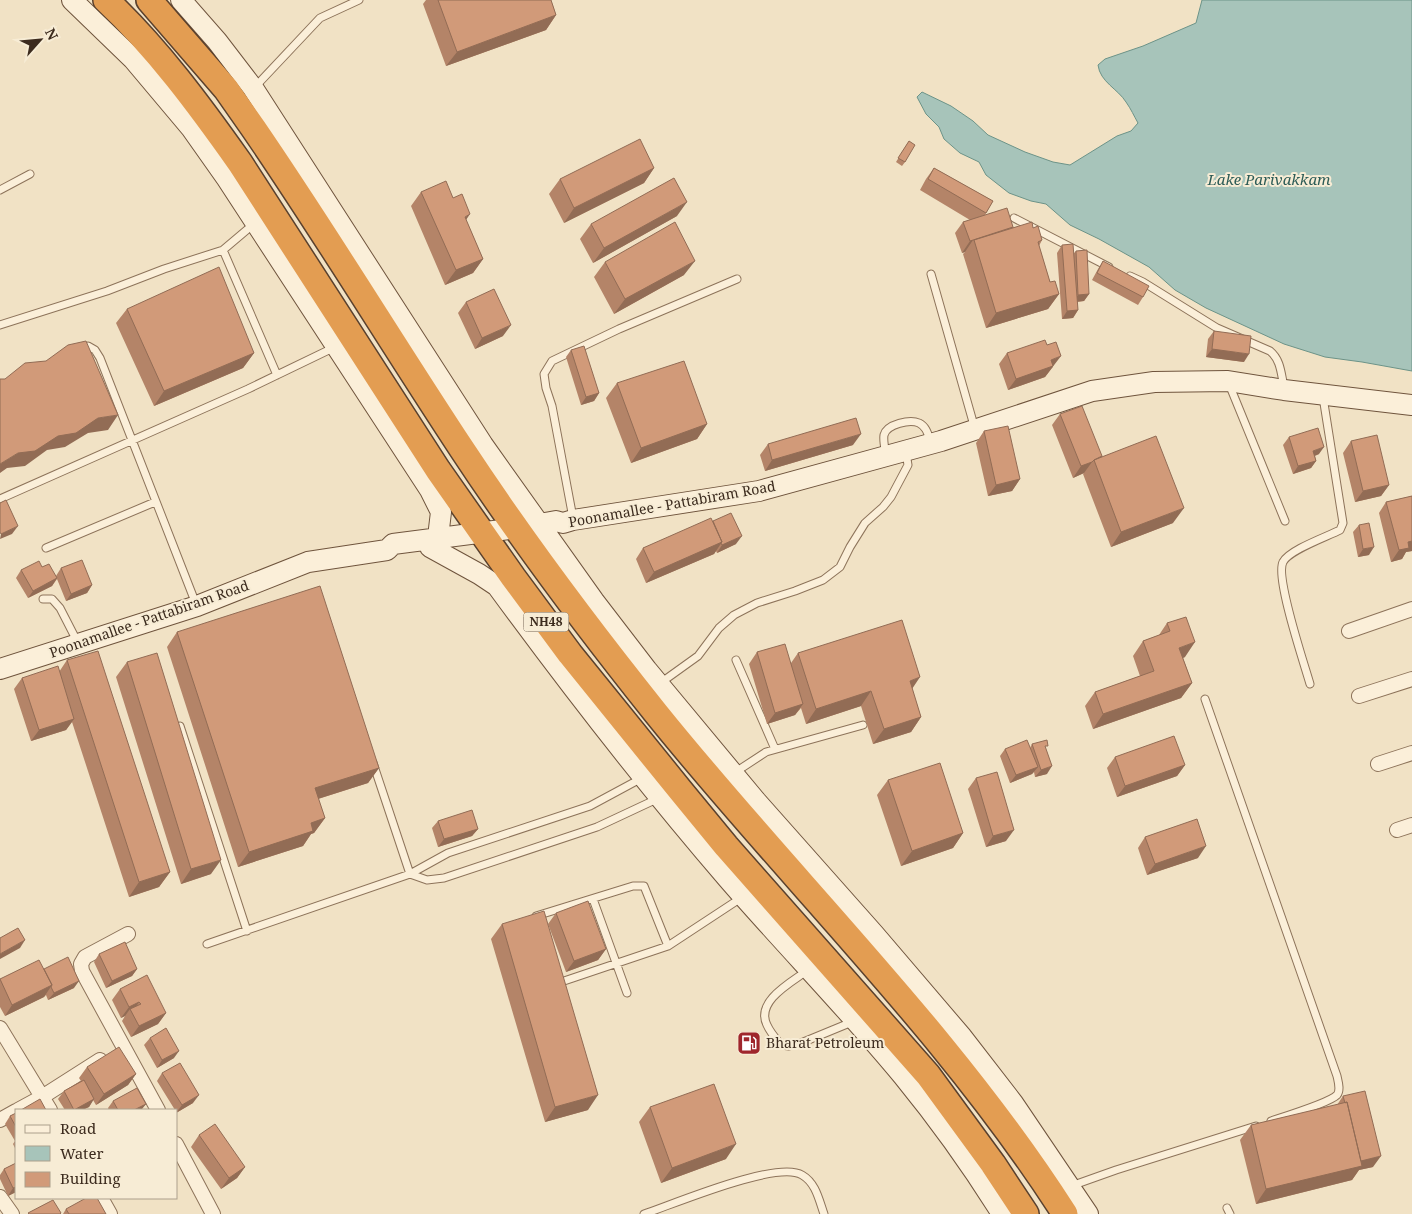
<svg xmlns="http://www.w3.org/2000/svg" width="1412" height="1214" viewBox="0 0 1412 1214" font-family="'Noto Serif',serif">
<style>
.water{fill:#a7c4ba;stroke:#6c9388}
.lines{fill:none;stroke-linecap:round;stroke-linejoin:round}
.lane-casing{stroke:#8d735a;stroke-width:9}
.street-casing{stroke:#8d735a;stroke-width:16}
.secondary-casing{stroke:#6f543d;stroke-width:22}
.highway-casing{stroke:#5a412e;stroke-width:28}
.lane{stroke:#fbefd9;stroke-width:7}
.street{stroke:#fbefd9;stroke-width:14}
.secondary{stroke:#fbefd9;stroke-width:20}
.highway{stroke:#e39d52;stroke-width:25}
.wall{fill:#b48468}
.shaded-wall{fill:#926c55}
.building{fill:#d19a79;stroke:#926c55}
.labels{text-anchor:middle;stroke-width:4;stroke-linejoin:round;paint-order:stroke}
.shield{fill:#f7ecd5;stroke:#746555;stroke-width:1}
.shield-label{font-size:12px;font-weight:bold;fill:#3c2b1e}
.street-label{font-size:14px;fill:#3c2b1e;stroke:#f7ecd5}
.poi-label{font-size:14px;fill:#3c2b1e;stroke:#f7ecd5;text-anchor:start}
.water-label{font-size:15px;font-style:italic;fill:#2d5c57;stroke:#f7ecd5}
</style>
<rect width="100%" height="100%" fill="#f1e2c5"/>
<path class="water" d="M1202,0H1412V371L1362,362L1325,357L1284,344L1206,308L1175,290L1149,267L1099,239L1070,225L1046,204L1031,201L1009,193L986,175L979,162L960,153L944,139L939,127L926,114L917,97L922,92L951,106L973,121L988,135L1025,152L1053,162L1070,165L1117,136L1131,131L1138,123C1134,116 1131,109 1126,102C1118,89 1100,82 1098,65L1105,59L1143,46L1196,23Z"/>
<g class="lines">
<g class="lane-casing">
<path id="lane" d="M254,88L320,18L359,0
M0,190L30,174
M1014,218L1109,267
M223,250L277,375
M931,274L975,429
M1130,276L1143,282L1217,328L1270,351C1281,360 1281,374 1284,387
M0,325L107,291L164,269L223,250L255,223
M81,348L88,346L95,350L100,358L196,604
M1229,384L1285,521
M886,455C885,449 883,441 884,435C887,424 910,419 919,423C927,427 928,435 931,443
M0,499L248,389L335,347
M573,518L552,406L546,388L544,374L552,361L619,329L737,279
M46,548L155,502
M43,599H52L60,608L78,643
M736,660L775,749
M659,684L698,656L719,628L734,615L757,603L795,591L823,580L840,567L850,547L865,523L883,507L891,497L908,465L906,453
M1310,684C1304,663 1275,577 1283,562C1289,550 1326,537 1340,530L1343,523L1323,397
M1205,699L1337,1076C1338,1081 1341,1090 1337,1095C1329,1103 1283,1117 1271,1121
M180,726L247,931
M373,763L410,874
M734,773L766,752L863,725
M410,874L427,880L444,878L597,827L659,798
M593,899L627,993
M536,916L633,886H644L668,946L741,898
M207,944L410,874L448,853L590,806L642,778
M808,970C792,982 755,1001 767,1025C770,1032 776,1039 781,1045L789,1046L801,1043L852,1022
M564,981L668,946
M1071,1186L1116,1170L1256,1126
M1227,1208L1230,1214
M644,1214C674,1204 777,1160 802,1175C816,1183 819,1200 824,1214"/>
</g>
<g class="street-casing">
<path id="street" d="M1349,631L1412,609
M1359,696L1412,679
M1378,764L1412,753
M1397,830L1412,825
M128,934L85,957L81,964L82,971L158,1110
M0,1028L50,1110
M18,1110L42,1097L100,1060
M0,1120L16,1111
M176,1144L213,1214
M0,1197L12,1214
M101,1198L110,1214"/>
</g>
<g class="secondary-casing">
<path id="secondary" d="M72,0L133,59L191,128L227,179L430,490L441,512L438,537
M181,0L217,41L253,88L483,445L594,601L647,670L756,801L874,934L962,1037L1013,1103L1088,1214
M430,547L479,574L497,586C571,687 647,785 728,879C785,945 847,1008 903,1076C939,1120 972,1166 1002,1214
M0,669L197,606L308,562L387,550L393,544L517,528L556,521L563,523L573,520L759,491L941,441L1092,391L1154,382L1228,381L1284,390L1412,405"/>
</g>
<g class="highway-casing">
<path id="highway" d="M106,0C157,48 199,105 240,163L438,470L513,577L570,654L680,790L726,846L928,1075L993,1164L1026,1214
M149,0L226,89L254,129C326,234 392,343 462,449C522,540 588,628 656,713C791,881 948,1031 1065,1214"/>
</g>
<use href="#lane" class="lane"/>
<use href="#street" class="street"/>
<use href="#secondary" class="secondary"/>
<use href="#highway" class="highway"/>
</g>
<path class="wall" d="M426,0H551L556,15L546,30L446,66L423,4Z
M909,141L905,162L902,166L896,162Z
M654,168L644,183L564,223L549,194L560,179Z
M934,168L993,201L985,215L1013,227L1033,228L1042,240L1039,246L1050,282L1059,294L1048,309L986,328L963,254L965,252L962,253L955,233L963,222L970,220L920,190L926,179Z
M421,192L453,198L466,220L483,259L473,273L445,285L411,206Z
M677,216L593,263L580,239L591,224Z
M1062,245L1073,254L1076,251L1089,294L1084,301L1077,302L1078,310L1073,318L1062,319L1057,253Z
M1103,261L1143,297L1138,305L1092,280L1098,269Z
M605,262L684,275L614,314L594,277Z
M466,302L503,336L475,349L458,313Z
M127,309L254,353L243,368L154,406L116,323Z
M1214,331L1244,362L1206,357L1208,339Z
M571,350L599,393L594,401L581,405L566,357Z
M1007,353L1053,367L1052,368L1045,377L1008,390L999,364Z
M617,383L707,424L697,439L631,463L606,398Z
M1060,414L1102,456L1173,523L1111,547L1083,474L1084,473L1073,478L1052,425Z
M984,431L1020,479L1012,491L988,496L976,443Z
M1289,437L1319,454L1315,456L1316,461L1311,468L1293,474L1283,445Z
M1351,441L1389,485L1381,496L1355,502L1343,453Z
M768,444L853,445L765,471L760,455Z
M1412,496V551L1406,552L1402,559L1391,562L1379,513L1386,502Z
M713,521L736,544L717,553L716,551L714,554L646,583L636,559L643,548Z
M1359,525L1369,555L1358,557L1353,532Z
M42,567L56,576L61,568L92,585L87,593L66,601L57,579L52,586L28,598L16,578L21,570Z
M1167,623L1185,657L1183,658L1192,683L1181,698L1093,729L1085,706L1095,692L1140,676L1133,656L1143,641L1159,635Z
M177,632L379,768L368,783L318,799L325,818L314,833L311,834L303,846L238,867L167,647Z
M757,652L791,663L798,653L912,689L921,717L911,732L873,744L861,706L806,724L801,708L795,715L767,724L749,664Z
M67,660L170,872L159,887L129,897L72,722L66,730L31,741L14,689L22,678L59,672Z
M127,662L211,874L181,884L116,677Z
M1032,744L1046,749L1047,774L1035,777L1034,772L1032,774L1010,783L1000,756L1005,749L1030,748Z
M1115,757L1185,765L1177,776L1117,797L1107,768Z
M976,778L1006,841L986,847L968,789Z
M888,780L963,833L953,848L901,866L877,795Z
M438,821L478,829L472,836L438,847L432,828Z
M1145,837L1198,858L1147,875L1138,848Z
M556,913L606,949L598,960L566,972L548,924Z
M502,924L588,1110L545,1122L491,939Z
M99,954L137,969L132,976L106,988L94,962Z
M44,969L74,988L48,1000L46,995L44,997L5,1016L0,1007V979Z
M120,989L166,1013L158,1024L131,1037L122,1021L125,1016L121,1018L112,1000Z
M150,1038L174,1058L157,1068L144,1045Z
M87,1067L136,1074L128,1085L96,1105L93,1100L89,1107L82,1110H65L58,1099L64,1091L81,1081L79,1078Z
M162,1073L193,1103L176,1113V1110H175L157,1081Z
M1343,1096L1373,1167L1359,1170L1352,1180L1256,1204L1240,1140L1251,1125L1337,1105Z
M113,1101L146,1104L141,1110H109L108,1108Z
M650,1107L726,1159L661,1183L639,1122Z
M16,1113V1150L13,1144L15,1141L5,1124L10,1116Z
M199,1135L245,1167L237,1178L221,1189L191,1147Z
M16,1163V1192L8,1196L0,1179V1175L4,1169Z
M66,1209L106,1214H63Z"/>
<path class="shaded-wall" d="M556,15L546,30L446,66L457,52Z
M654,168L644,183L564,223L574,208Z
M687,202L677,216L593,263L604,248Z
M470,214L460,229L465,217Z
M973,240L965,252L962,253L970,241Z
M483,259L473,273L445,285L456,270Z
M695,261L684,275L614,314L625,299Z
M1059,294L1048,309L986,328L996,313Z
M1089,294L1084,301L1073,302L1078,295Z
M1078,310L1073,318L1062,319L1067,311Z
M511,325L503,336L475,349L482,338Z
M1212,349L1249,354L1244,362L1206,357Z
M254,353L243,368L154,406L164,391Z
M1061,356L1045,377L1008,390L1016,379L1051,360Z
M599,393L594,401L581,405L586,397Z
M118,415L108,430L88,433L65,447L47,450L25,466L7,468L0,473V464L18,453L98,418Z
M707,424L697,439L631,463L641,448Z
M861,434L853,445L765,471L772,460Z
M1324,447L1319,454L1308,458L1313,451Z
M1316,461L1311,468L1293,474L1298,466Z
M1092,462L1084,473L1073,478L1081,466Z
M1020,479L1012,491L988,496L996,485Z
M1389,485L1381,496L1355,502L1363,491Z
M1184,508L1173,523L1111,547L1121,532Z
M18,526L12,534L0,539L1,534Z
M742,536L736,544L717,553L722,545Z
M1412,541V551L1406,552L1402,559L1391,562L1399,550L1408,542Z
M722,542L714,554L646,583L654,572Z
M1374,547L1369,555L1358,557L1363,549Z
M57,578L52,586L28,598L33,591Z
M92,585L87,593L66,601L71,594Z
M1195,642L1185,657L1169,663L1179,648Z
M920,677L910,692V681Z
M1192,683L1181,698L1093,729L1103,714Z
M871,691L861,706L806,724L816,709Z
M803,704L795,715L767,724L775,713Z
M921,717L911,732L873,744L884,729Z
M74,719L66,730L31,741L39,730Z
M1185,765L1177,776L1117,797L1125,786Z
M1052,766L1047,774L1035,777L1041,770Z
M1038,767L1032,774L1010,783L1016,775Z
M379,768L368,783L305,803L315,788Z
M325,818L314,833L311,834L303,846L238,867L249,852L311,823Z
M478,829L472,836L438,847L444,839Z
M1014,830L1006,841L986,847L993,836Z
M963,833L953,848L901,866L912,851Z
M1206,846L1198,858L1147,875L1155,864Z
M221,860L211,874L181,884L191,869Z
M170,872L159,887L129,897L139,882Z
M25,940L20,948L0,959V954Z
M606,949L598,960L566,972L574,961Z
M137,969L132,976L106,988L112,981Z
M79,981L74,988L48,1000L54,993Z
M52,985L44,997L5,1016L12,1005Z
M139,1002L132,1013L130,1009L125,1016L121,1018L129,1007Z
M166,1013L158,1024L131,1037L139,1026Z
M179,1051L174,1058L157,1068L162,1060Z
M136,1074L128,1085L96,1105L104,1094Z
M199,1095L193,1103L176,1113L182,1105Z
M598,1095L588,1110L545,1122L555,1107Z
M94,1099L89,1107L82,1110H74Z
M146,1104L141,1110H134Z
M736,1144L726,1159L661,1183L672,1168Z
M1381,1156L1373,1167L1359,1170L1352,1180L1256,1204L1266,1189L1359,1161Z
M245,1167L237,1178L221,1189L229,1178Z
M16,1187V1192L8,1196L13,1188Z"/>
<path class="building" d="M438,0H551L556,15L457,52Z
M640,139L654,168L574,208L560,179Z
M909,141L915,145L905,162L898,158Z
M934,168L993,201L986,213L928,179Z
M674,178L687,202L604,248L591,224Z
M446,181L453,198L462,194L470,214L465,217L483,259L456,270L421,192Z
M1007,208L1013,227L970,241L963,222Z
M675,222L695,261L625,299L605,262Z
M1032,222L1033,228L1038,226L1042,240L1038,242L1050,282L1055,281L1059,294L996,313L974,240Z
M1073,244L1078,310L1067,311L1062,245Z
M1087,250L1089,294L1078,295L1076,251Z
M1103,261L1149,286L1143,297L1097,273Z
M219,267L254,353L164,391L127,309Z
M494,289L511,325L482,338L466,302Z
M1214,331L1251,336L1249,354L1212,349Z
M1045,340L1047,345L1056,342L1061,356L1051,360L1053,366L1016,379L1007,353Z
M86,341L118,415L98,418L76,433L58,436L35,451L18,453L0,464V379H5L25,363L46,361L68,345Z
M584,346L599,393L586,397L571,350Z
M684,361L707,424L641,448L617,383Z
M1082,406L1102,456L1094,460L1092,462L1081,466L1060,414Z
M856,418L861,434L772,460L768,444Z
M1008,426L1020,479L996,485L984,431Z
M1318,428L1324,447L1313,451L1316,461L1298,466L1289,437Z
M1377,435L1389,485L1363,491L1351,441Z
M1156,436L1184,508L1121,532L1094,460Z
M1412,496V541L1408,542L1409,548L1399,550L1386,502Z
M6,500L18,526L1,534L0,532V503Z
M731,513L742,536L722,545L721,543L722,542L713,521Z
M711,518L722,542L654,572L643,548Z
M1369,523L1374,547L1363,549L1359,525Z
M82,560L92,585L71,594L61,568Z
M39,561L42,567L49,564L57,578L33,591L21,570Z
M320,586L379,768L315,788L325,818L311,823L313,831L249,852L177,632Z
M1186,617L1195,642L1179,648L1192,683L1103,714L1095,692L1154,671L1143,641L1170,631L1167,623Z
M902,620L920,677L910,681L921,717L884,729L871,691L816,709L798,653Z
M785,644L803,704L775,713L757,652Z
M98,651L170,872L139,882L67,660Z
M157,653L221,860L191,869L127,662Z
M58,666L74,719L39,730L22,678Z
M1174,736L1185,765L1125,786L1115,757Z
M1027,740L1038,767L1016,775L1005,749Z
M1047,740L1048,746H1045L1052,766L1041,770L1032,744Z
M940,763L963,833L912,851L888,780Z
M997,772L1014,830L993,836L976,778Z
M472,810L478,829L444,839L438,821Z
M1197,819L1206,846L1155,864L1145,837Z
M588,901L606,949L574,961L556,913Z
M544,911L598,1095L555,1107L502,924Z
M18,928L25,940L0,954V938Z
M125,942L137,969L112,981L99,954Z
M68,957L79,981L54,993L51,987L52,985L44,969Z
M39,960L52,985L12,1005L0,979Z
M147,975L166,1013L139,1026L130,1009L141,1004L139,1002L129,1007L120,989Z
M166,1028L179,1051L162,1060L150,1038Z
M119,1047L136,1074L104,1094L87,1067Z
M180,1063L199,1095L182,1105L162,1073Z
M84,1080L94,1099L74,1110L64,1091Z
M714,1084L736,1144L672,1168L650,1107Z
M137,1088L146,1104L134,1110H118L113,1101Z
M1365,1091L1381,1156L1361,1161L1347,1102L1345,1103L1343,1096Z
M40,1099L46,1110H21Z
M1347,1102L1362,1166L1266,1189L1251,1125Z
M16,1113V1127L10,1116Z
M215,1124L245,1167L229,1178L199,1135Z
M16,1163V1187L13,1188L4,1169Z
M86,1198H97L106,1214H69L66,1209Z
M53,1200L61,1213L60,1214H29L28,1213Z"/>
<defs>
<g id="fuel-square" transform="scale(1.25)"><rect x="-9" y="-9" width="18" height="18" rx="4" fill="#9f262c" stroke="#f7ecd5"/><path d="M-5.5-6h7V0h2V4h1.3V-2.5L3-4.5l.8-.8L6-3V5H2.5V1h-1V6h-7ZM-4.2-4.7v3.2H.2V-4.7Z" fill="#fff"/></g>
</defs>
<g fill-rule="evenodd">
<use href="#fuel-square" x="749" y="1043"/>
</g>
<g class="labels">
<rect class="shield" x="523.5" y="612.5" width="45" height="19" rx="4"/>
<g class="shield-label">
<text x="546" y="626">NH48</text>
</g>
<g class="street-label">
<text transform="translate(672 504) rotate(-10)" y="5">Poonamallee - Pattabiram Road</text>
<text transform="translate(149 619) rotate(-19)" y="5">Poonamallee - Pattabiram Road</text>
</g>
<g class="poi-label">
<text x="766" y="1048">Bharat Petroleum</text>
</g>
<g class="water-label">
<text x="1269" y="185">Lake Parivakkam</text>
</g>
</g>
<rect x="15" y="1109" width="162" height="90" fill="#f7ecd5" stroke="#ac9f8c"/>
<rect x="25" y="1125" width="25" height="8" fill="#fbefd9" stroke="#ac9f8c"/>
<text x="60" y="1134" font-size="15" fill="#3c2b1e">Road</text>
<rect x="25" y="1146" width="25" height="15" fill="#a7c4ba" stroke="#ac9f8c"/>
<text x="60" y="1159" font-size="15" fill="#3c2b1e">Water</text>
<rect x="25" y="1172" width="25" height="15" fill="#d19a79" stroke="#ac9f8c"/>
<text x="60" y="1184" font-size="15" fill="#3c2b1e">Building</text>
<g transform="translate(40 40) rotate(63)" stroke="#f7ecd5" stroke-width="4" paint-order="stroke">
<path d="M0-4L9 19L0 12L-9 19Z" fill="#3c2b1e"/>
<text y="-8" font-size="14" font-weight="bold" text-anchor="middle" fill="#3c2b1e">N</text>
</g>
</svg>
